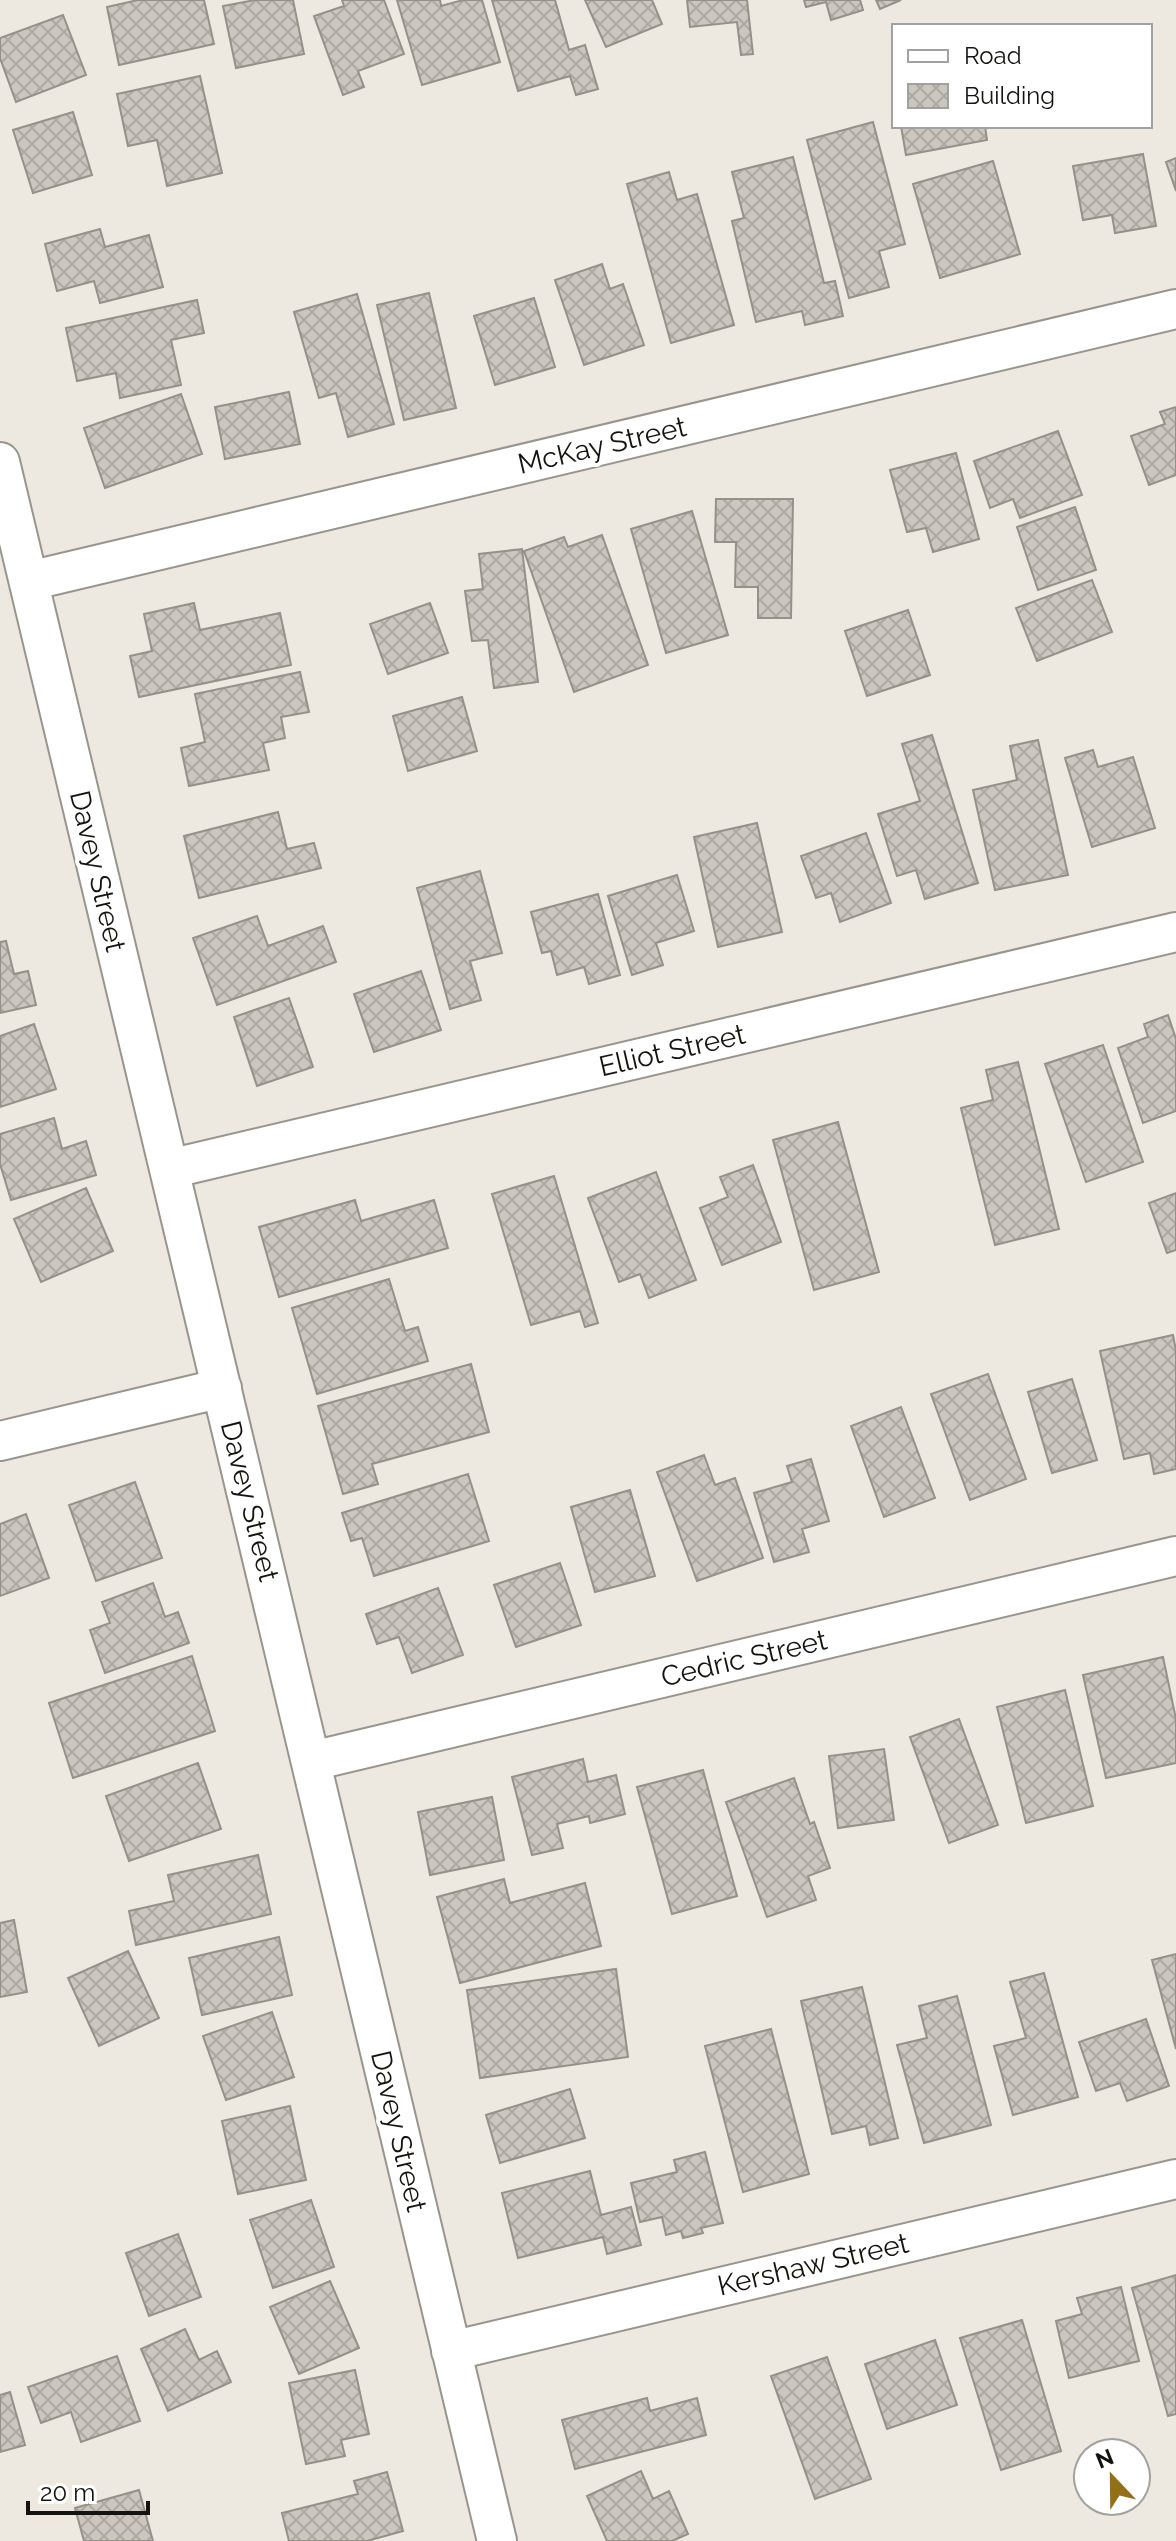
<svg xmlns="http://www.w3.org/2000/svg" width="1176" height="2541" viewBox="0 0 1176 2541" font-family="Raleway,sans-serif">
<style>
.building{fill:url(#building-cross-hatch);stroke:#949189;stroke-width:2}
.lines{fill:none;stroke-linecap:round;stroke-linejoin:round}
.minor-casing{stroke:#99958d;stroke-width:42}
.minor{stroke:#fff;stroke-width:38}
.labels{text-anchor:middle;stroke-width:8;stroke-linejoin:round;paint-order:stroke}
.street-label{font-size:28px;fill:#141310;stroke:#fff}
</style>
<defs>
<pattern id="building-cross-hatch" width="8" height="8" patternUnits="userSpaceOnUse" patternTransform="scale(2)"><rect width="8" height="8" fill="#cbc6be"/><path d="M0 0l8 8M0 8l8-8" fill="none" stroke="#ada9a2"/></pattern>
</defs>
<rect width="100%" height="100%" fill="#ede8e0"/>
<path class="building" d="M138,0H204L214,44L119,65L107,7Z
M255,0H293L304,54L236,68L223,6Z
M342,0H384L404,54L358,71L364,87L343,95L314,16L344,6Z
M397,0H440L441,6L463,0H482L500,62L422,85Z
M492,0H555L569,50L585,45L598,89L576,95L570,76L518,91Z
M585,0H652L662,24L606,47Z
M687,0H747L753,54L741,55L737,22L690,27Z
M804,0H860L863,10L831,20L826,2L806,7Z
M876,0H901L880,9Z
M63,15L86,75L16,102L0,58V38Z
M200,76L222,173L167,186L157,140L128,146L117,94Z
M73,112L92,175L33,193L13,130Z
M873,122L905,244L879,251L889,287L849,298L807,140Z
M901,126H985L987,140L906,155Z
M1143,154L1156,226L1115,233L1112,215L1083,220L1073,166Z
M793,157L824,283L835,281L843,316L805,325L802,311L756,322L732,221L744,218L732,172Z
M1176,158V191L1166,162Z
M993,161L1020,254L940,278L913,184Z
M669,172L677,200L697,194L734,325L671,343L627,184Z
M100,229L105,247L149,235L163,287L100,303L94,281L57,291L45,244Z
M602,264L610,289L623,284L644,345L584,365L555,280Z
M429,293L456,408L404,420L377,305Z
M357,294L394,424L348,437L336,393L319,398L294,312Z
M534,298L555,367L495,385L474,316Z
M197,300L204,333L171,340L181,385L120,398L116,373L77,381L66,328Z
M289,392L300,444L225,459L215,407Z
M181,394L202,454L105,488L84,428Z
M1176,407V475L1149,485L1131,436L1165,424L1160,412Z
M1058,431L1082,495L1020,518L1013,499L990,508L974,461Z
M956,453L979,539L933,552L926,528L907,532L890,470Z
M716,499H793L791,618H758V587H735L736,542H715Z
M1075,507L1096,570L1038,590L1017,527Z
M692,511L728,635L666,653L631,529Z
M602,535L648,665L574,692L524,551L564,537L568,547Z
M522,549L538,682L494,688L488,640L472,641L465,591L483,589L479,554Z
M1092,580L1112,632L1037,661L1016,608Z
M194,603L200,630L280,613L291,665L139,697L130,656L152,651L144,614Z
M430,603L448,653L388,674L370,624Z
M908,610L930,675L867,696L845,631Z
M300,672L309,712L281,717L285,738L263,743L269,770L189,786L181,748L205,742L195,694Z
M462,697L477,751L408,771L393,716Z
M932,735L978,883L925,899L916,870L897,876L878,814L920,801L902,744Z
M1038,740L1068,875L995,890L973,790L1017,780L1010,746Z
M1093,750L1098,767L1133,757L1155,828L1092,847L1065,758Z
M278,812L287,849L314,843L321,868L199,898L184,836Z
M757,823L782,932L718,947L694,837Z
M866,833L891,903L840,922L831,893L816,898L801,856Z
M480,871L502,953L470,961L481,1000L450,1009L417,888Z
M677,875L694,931L656,943L663,965L632,975L608,896Z
M598,894L620,975L589,984L584,967L557,975L551,951L542,953L531,912Z
M257,916L268,946L323,926L336,962L217,1005L193,938Z
M6,941L14,974L28,971L36,1005L0,1013V942Z
M421,971L441,1030L374,1052L354,994Z
M289,998L313,1067L257,1086L234,1017Z
M1168,1015L1176,1039V1111L1143,1123L1118,1048L1148,1037L1144,1024Z
M34,1024L56,1089L0,1107V1036Z
M1103,1045L1143,1162L1086,1182L1045,1064Z
M1018,1062L1059,1229L995,1245L961,1108L993,1100L986,1070Z
M54,1118L62,1149L86,1141L96,1175L11,1200L0,1164V1134Z
M838,1122L879,1272L814,1290L773,1140Z
M753,1165L781,1242L722,1265L700,1208L728,1197L720,1177Z
M656,1172L696,1280L649,1298L640,1274L619,1282L588,1198Z
M554,1176L598,1323L585,1327L580,1311L531,1325L492,1194Z
M86,1188L113,1251L41,1282L14,1219Z
M1176,1193V1250L1167,1253L1149,1203Z
M355,1200L361,1221L434,1200L448,1248L279,1297L259,1227Z
M389,1279L405,1331L418,1327L428,1361L317,1394L292,1308Z
M1173,1335L1176,1351V1469L1154,1474L1150,1453L1124,1459L1100,1351Z
M471,1364L489,1432L372,1464L378,1484L343,1494L318,1406Z
M988,1374L1026,1479L970,1500L931,1394Z
M1072,1379L1097,1460L1052,1473L1028,1392Z
M901,1407L935,1498L884,1517L851,1426Z
M704,1455L715,1485L735,1478L763,1558L697,1581L657,1472Z
M811,1459L829,1521L802,1529L809,1552L774,1562L754,1493L792,1482L787,1466Z
M468,1474L489,1541L374,1576L362,1538L351,1541L342,1513Z
M135,1482L162,1558L96,1581L69,1505Z
M630,1490L655,1576L595,1592L571,1507Z
M26,1514L49,1578L0,1596V1524Z
M560,1563L581,1625L516,1647L494,1585Z
M153,1583L165,1617L178,1612L189,1643L105,1673L90,1630L110,1623L102,1602Z
M438,1588L463,1655L412,1673L399,1637L377,1644L366,1614Z
M192,1656L215,1731L73,1778L49,1703Z
M1163,1657L1176,1719V1763L1106,1778L1083,1675Z
M1065,1690L1093,1806L1026,1823L997,1707Z
M959,1719L998,1825L949,1843L910,1737Z
M884,1749L894,1820L838,1828L829,1756Z
M583,1759L588,1782L616,1775L625,1814L590,1823L589,1816L557,1824L563,1848L532,1855L512,1777Z
M198,1763L221,1829L129,1861L106,1796Z
M703,1770L737,1896L672,1914L637,1787Z
M794,1778L810,1824L814,1822L830,1868L808,1876L816,1900L767,1917L726,1802Z
M492,1797L504,1860L430,1875L418,1812Z
M258,1855L271,1914L136,1945L129,1911L174,1901L168,1875Z
M504,1879L510,1903L585,1883L601,1946L460,1983L437,1897Z
M14,1920L27,1992L0,1997V1923Z
M279,1937L292,1995L202,2015L189,1958Z
M128,1951L159,2018L99,2046L68,1978Z
M1176,1954V2049L1152,1960Z
M616,1969L628,2057L480,2078L467,1990Z
M1044,1973L1078,2097L1013,2115L994,2046L1026,2038L1010,1982Z
M862,1987L898,2138L870,2145L866,2126L832,2134L801,2001Z
M957,1996L991,2125L924,2143L897,2045L927,2038L919,2006Z
M272,2012L294,2077L226,2100L203,2036Z
M1146,2019L1169,2086L1127,2101L1120,2083L1096,2091L1079,2042Z
M771,2029L809,2174L743,2192L705,2046Z
M570,2089L585,2138L500,2163L486,2115Z
M290,2106L306,2180L238,2194L222,2121Z
M705,2152L723,2223L701,2228L703,2233L683,2238L681,2231L666,2235L662,2217L640,2222L631,2183L677,2172L674,2160Z
M590,2171L601,2215L631,2207L641,2245L607,2254L603,2237L518,2258L502,2193Z
M311,2200L334,2267L273,2288L250,2220Z
M178,2234L201,2297L149,2316L126,2253Z
M1176,2275V2414L1168,2416L1132,2288Z
M330,2281L359,2348L299,2374L270,2307Z
M1121,2287L1139,2361L1069,2378L1056,2321L1082,2314L1077,2298Z
M1022,2320L1061,2451L1001,2470L960,2338Z
M185,2329L199,2360L217,2351L231,2382L168,2411L141,2349Z
M935,2340L957,2405L887,2429L865,2364Z
M117,2356L140,2421L81,2442L71,2412L41,2423L28,2387Z
M827,2357L871,2479L815,2499L771,2376Z
M355,2370L369,2434L341,2440L345,2456L306,2464L289,2383Z
M10,2392L25,2445L0,2452V2395Z
M647,2398L650,2411L697,2398L706,2435L575,2469L562,2420Z
M641,2471L653,2499L669,2491L688,2534L672,2541H607L587,2496Z
M387,2472L403,2531L367,2541H289L282,2513L358,2494L354,2481Z
M139,2490L153,2541H84L75,2508Z"/>
<g class="lines">
<g class="minor-casing">
<path id="minor" d="M0,462L497,2541
M29,581L1176,309
M169,1169L1176,932
M0,1441L222,1388
M312,1761L1176,1556
M451,2351L1176,2179"/>
</g>
<use href="#minor" class="minor"/>
</g>
<g class="labels">
<g class="street-label">
<text transform="translate(602 445) rotate(-13)" y="10">McKay Street</text>
<text transform="translate(98 871) rotate(77)" y="10">Davey Street</text>
<text transform="translate(672 1050) rotate(-13)" y="10">Elliot Street</text>
<text transform="translate(250 1501) rotate(76)" y="10">Davey Street</text>
<text transform="translate(744 1658) rotate(-13)" y="10">Cedric Street</text>
<text transform="translate(399 2131) rotate(77)" y="10">Davey Street</text>
<text transform="translate(813 2264) rotate(-13)" y="10">Kershaw Street</text>
</g>
</g>
<rect x="892" y="24" width="260" height="104" fill="#ffffff" stroke="#a1a19f" stroke-width="2"/>
<rect x="908" y="50" width="40" height="12" fill="#ffffff" stroke="#a1a19f" stroke-width="2"/>
<text x="964" y="64" font-size="24" fill="#141310">Road</text>
<rect x="908" y="84" width="40" height="24" fill="url(#building-cross-hatch)" stroke="#a1a19f" stroke-width="2"/>
<text x="964" y="104" font-size="24" fill="#141310">Building</text>
<g transform="translate(1112 2477) rotate(338)"><circle r="38" fill="#ffffff" stroke="#a1a19f" stroke-width="2"/>
<path d="M0-6L14 30L0 20L-14 30Z" fill="#937017"/>
<text y="-12" font-size="22" font-weight="bold" text-anchor="middle" fill="#141310">N</text>
</g>
<path d="M28 2501v12h120v-12" fill="none" stroke="#141310" stroke-width="4"/>
<text x="40" y="2501" font-size="24" fill="#141310" stroke="#ffffff" stroke-width="6" paint-order="stroke">20 m</text>
</svg>
